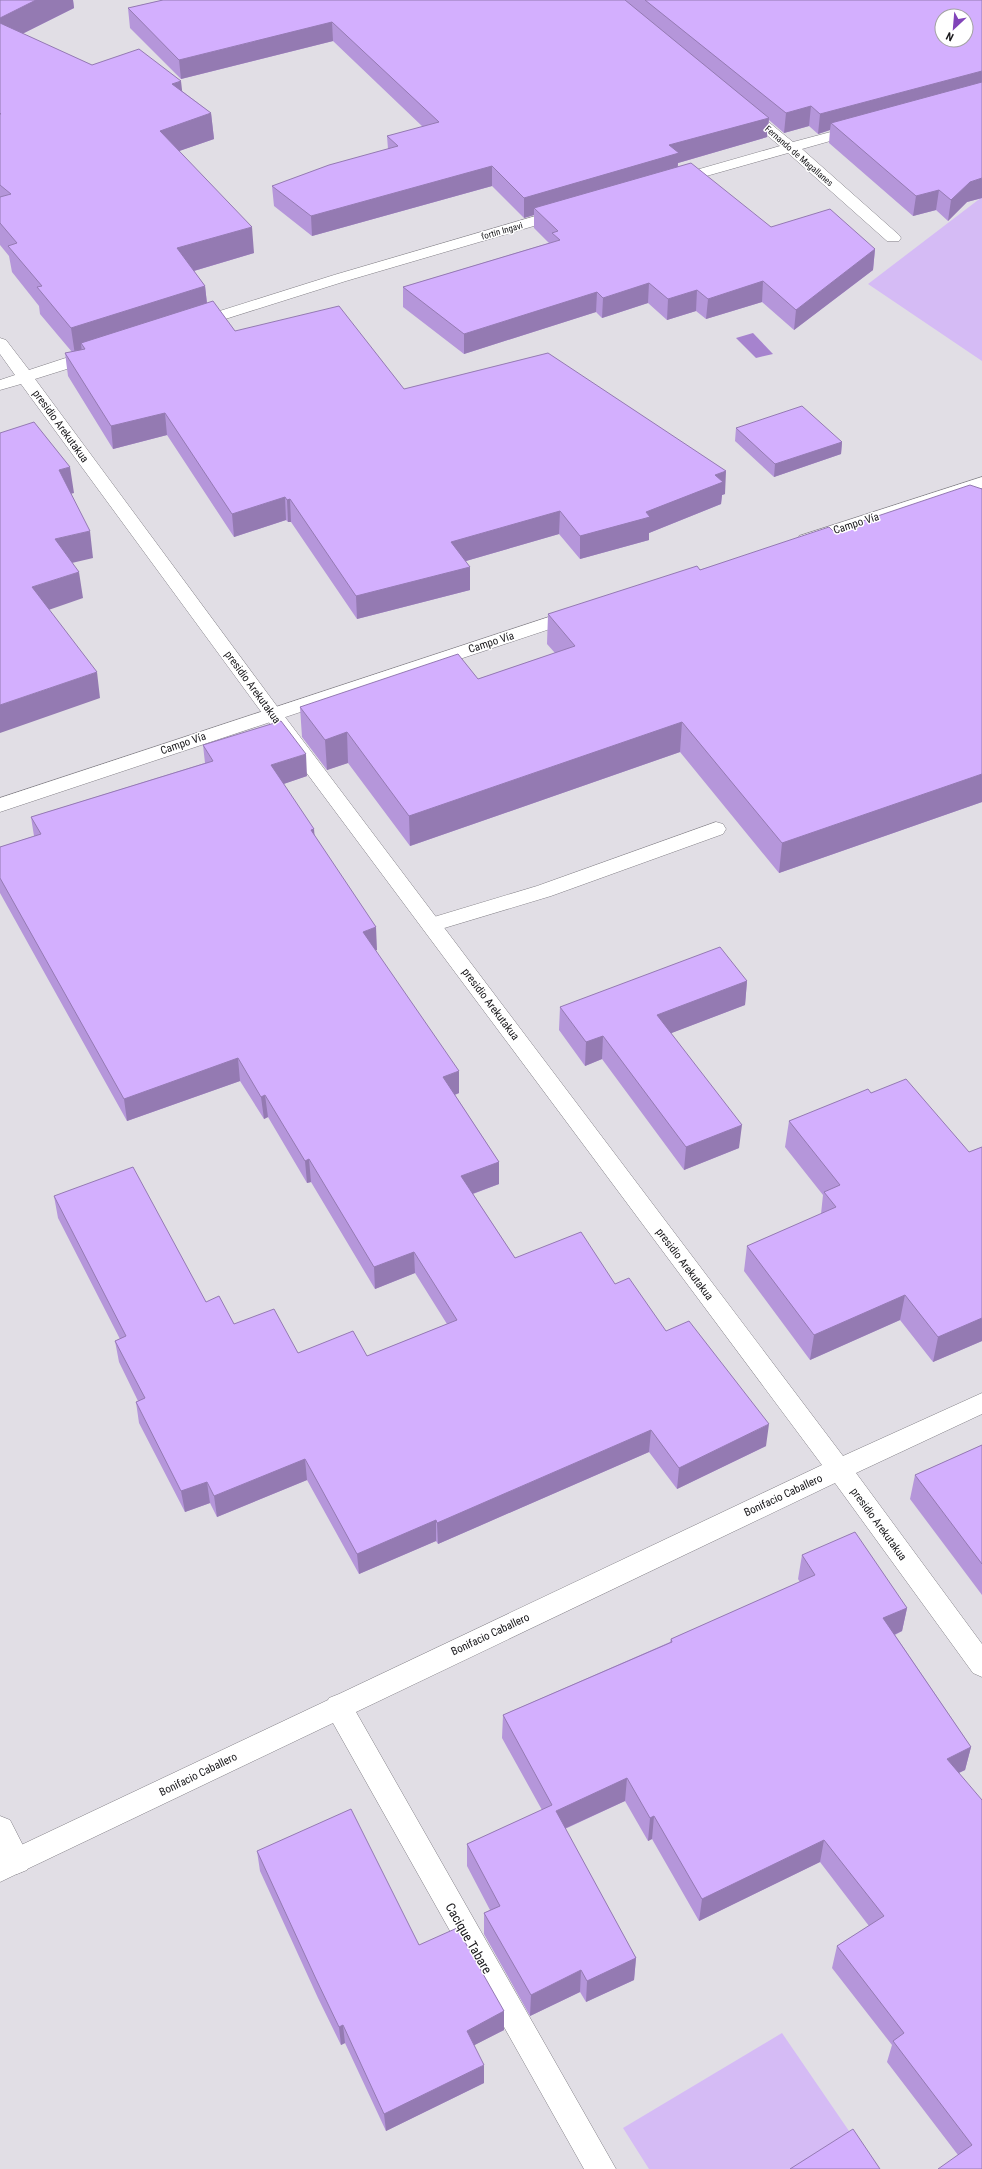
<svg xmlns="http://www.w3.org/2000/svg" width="982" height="2169" viewBox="0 0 982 2169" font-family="'Roboto Condensed',sans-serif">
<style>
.green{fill:#d5bbf5}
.water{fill:#a683ce}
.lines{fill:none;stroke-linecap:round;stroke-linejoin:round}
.service-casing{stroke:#838087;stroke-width:1}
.minor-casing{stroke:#838087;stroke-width:1}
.tertiary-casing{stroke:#838087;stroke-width:1}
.service{fill:#fff;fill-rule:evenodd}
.minor{fill:#fff;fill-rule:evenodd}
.tertiary{fill:#fff;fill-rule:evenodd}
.wall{fill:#b596da}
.shaded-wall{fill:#947ab2}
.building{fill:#d3affe;stroke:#947ab2;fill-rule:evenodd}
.labels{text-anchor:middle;stroke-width:3;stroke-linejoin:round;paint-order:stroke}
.far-street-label{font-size:9px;fill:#18171a;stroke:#fff}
.street-label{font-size:11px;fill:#18171a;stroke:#fff}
.near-street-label{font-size:13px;fill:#18171a;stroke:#fff}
</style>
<rect width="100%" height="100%" fill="#e1dee5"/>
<path class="green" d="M982,197V361L868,284Z
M782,2033L875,2169H649L623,2128Z"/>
<path class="water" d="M753,333L773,354L756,358L736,338Z"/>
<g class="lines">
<g class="service-casing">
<path id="service" d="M716,822L723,824L726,829L723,834L551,896L431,932L424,930L421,925L424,920L537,886Z
M0,1816L10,1820L31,1861L27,1870L17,1874L7,1870L0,1857Z"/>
</g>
<g class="minor-casing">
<path id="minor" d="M745,106L750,107L793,142L857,125L862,126L864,129L862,132L802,149L899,235L901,238L899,241H887L788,153L678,184H668L665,181L668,178L780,146L740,113L738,110L740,107Z
M563,208L568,210L571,213L568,216L346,281L200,327H188L186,324L188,321L334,275Z
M0,338L6,340L29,370L90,350H102L104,354L102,358L35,379L279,709L843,1456L982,1393V1414L856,1473L982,1644V1677L973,1673L835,1483L356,1712L616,2169H584L333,1723L0,1882V1855L328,1700L329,1698L339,1694L822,1465L265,717L21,384L0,390V380L15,375L0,354Z"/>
</g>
<g class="tertiary-casing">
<path id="tertiary" d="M982,477V488L811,544L805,545L799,544L796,540L799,536Z
M576,608L583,610L585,614L583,618L0,812V798Z"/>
</g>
<use href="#service" class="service"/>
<use href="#minor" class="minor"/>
<use href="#tertiary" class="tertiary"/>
</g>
<path class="wall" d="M0,0H73L74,8L22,34L92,65L182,91L211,113L214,139L179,151L254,253L194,271L205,286L207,303L235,331L404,389L725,494L722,495L721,504L649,533V540L580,559L559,534L466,561L470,590L357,619L291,522H288L286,520L234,537L167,435L113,449L68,376L65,353L72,352L40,314L39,306L12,272L9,256L0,245Z
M163,0H982V198L967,202L948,221L936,210L913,216L829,143L830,130L818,134L809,126L784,133L769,120L767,137L678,163V167L771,227L875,249L873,270L794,330L762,302L706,319L696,311L667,320L648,303L602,318L596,312L464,354L403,307V287L549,243L534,228V215L524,218L492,186L312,236L274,206L272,186L388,149L387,136L423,127L333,41L181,79L130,28L128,8Z
M736,428L842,442L841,454L774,477L735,441Z
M982,489V802L779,873L680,752L410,846L348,763L327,770L302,737L300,707L478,679L555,653L547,644L548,614L833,531Z
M203,745L307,776L283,784L315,836L377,950H375L459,1093L455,1095L499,1162V1184L473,1194L515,1258L615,1284L666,1331L766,1446L677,1489L649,1452L438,1544L436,1541L359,1574L307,1480L217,1517L210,1503L185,1512L139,1423L136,1402L138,1401L119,1362L115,1341L120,1339L58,1218L54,1196L206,1302L234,1324L298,1353L367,1356L447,1324L415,1273L375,1289L311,1182L307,1183L268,1117L264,1119L240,1081L127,1121L0,893V847L34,836L31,817L205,763Z
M747,981L745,1005L671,1033L739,1148L684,1170L602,1059L585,1066L559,1030L560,1007Z
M871,1093L969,1152L982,1147V1341L933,1362L900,1320L810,1360L744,1271L747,1246L821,1214L823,1195L785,1147L789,1121Z
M982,1445V1595L910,1499L915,1475Z
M802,1555L907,1608L902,1631L895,1635L971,1747L965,1770L959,1773L982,2169L958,2155L887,2062L892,2045L832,1968L837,1946L869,1926L820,1862L699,1921L652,1839L648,1841L625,1801L565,1829L636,1958L634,1980L586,2002L580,1992L530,2016L484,1934V1913L490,1910L467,1866V1844L542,1810L502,1738L503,1715L670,1642L671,1639L800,1582L798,1579Z
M257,1851L419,1945L504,2011V2030L474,2045L484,2083L386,2131L345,2043L341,2045L318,1998L260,1871Z"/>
<path class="shaded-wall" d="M36,0H73L74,8L0,45V18Z
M332,22L333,41L181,79L179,60Z
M982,71V90L831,123L830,130L818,134L820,114Z
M181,81L184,107L172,84Z
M811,106L809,126L784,133L786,113Z
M211,113L214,139L162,157L160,131Z
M769,118L767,137L678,163L677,173L534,208V215L524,218V198L669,145Z
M492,166V186L312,236L311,216Z
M982,178V198L967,202L948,221L951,200L970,182Z
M939,190L936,210L913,216L916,196Z
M252,227L254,253L180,275L177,248Z
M875,249L873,270L794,330L796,310Z
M763,281L762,302L706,319L708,299Z
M649,283L648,303L602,318L603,298Z
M205,286L208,313L85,349L81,343L82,353L75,355L71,328Z
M697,290L696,311L667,320L668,299Z
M597,292L596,312L464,354V334Z
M165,413L167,435L113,449L111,426Z
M842,442L841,454L774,477L775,464Z
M70,467L74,493L63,496L59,470Z
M726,471L725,494L722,495L721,504L649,533V540L580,559V536L646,512L715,475Z
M285,497L286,520L234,537L232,514Z
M290,499L291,522H288L287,500Z
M560,511L559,534L452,565L451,542Z
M90,531L93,558L59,566L55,539Z
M470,567V590L357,619L356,596Z
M79,572L83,598L37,614L32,587Z
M97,672L100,698L0,733V705Z
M682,722L680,752L410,846L409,816Z
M347,732L348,763L327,770L325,740Z
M306,754L307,776L272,788L271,765Z
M982,774V802L779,873L782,843Z
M314,829L316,851L311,830Z
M376,927L377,950L364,954L363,932Z
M747,981L745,1005L656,1039L657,1015Z
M603,1036L602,1059L585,1066L586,1042Z
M238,1058L240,1081L127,1121L124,1099Z
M459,1071V1093L443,1099V1077Z
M265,1095L268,1117L264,1119L261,1097Z
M742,1125L739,1148L684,1170L686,1147Z
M309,1159L311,1182L307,1183L305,1161Z
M499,1162V1184L461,1198V1176Z
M414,1252L415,1273L375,1289L374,1267Z
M905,1295L900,1320L810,1360L814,1335Z
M982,1318V1341L933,1362L938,1337Z
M769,1424L766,1446L677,1489L679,1468Z
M651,1430L649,1452L438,1544L437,1523Z
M305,1459L307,1480L217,1517L214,1496Z
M207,1482L210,1503L185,1512L181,1491Z
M436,1520V1541L359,1574L357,1554Z
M907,1608L902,1631L878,1642L883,1618Z
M971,1747L965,1770L941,1781L947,1759Z
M627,1778L625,1801L555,1833L556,1811Z
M654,1816L652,1839L648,1841L650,1818Z
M824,1840L820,1862L699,1921L702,1899Z
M636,1958L634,1980L586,2002L587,1981Z
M581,1970L580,1992L530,2016L531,1995Z
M504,2011V2030L467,2049V2031Z
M343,2025L345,2043L341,2045L339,2027Z
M484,2065V2083L386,2131L384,2114Z"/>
<path class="building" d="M0,0H36L0,18Z
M163,0H625L769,118L669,145L679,153L524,198L492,166L311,216L272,186L329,165L398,146L387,136L439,122L332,22L179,60L128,8Z
M645,0H982V71L820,114L811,106L786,113ZM942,16H966V40H942Z
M0,23L92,65L139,49L181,81L172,84L211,113L160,131L252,227L177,248L205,286L71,328L37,287L42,286L8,246L17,243L0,223V197L11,194L0,185V114H1L0,113Z
M982,82V178L970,182L951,200L939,190L916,196L831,123Z
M691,163L771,227L830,209L875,249L796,310L763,281L708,299L697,290L668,299L649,283L603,298L597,292L464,334L403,287L560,240L552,233L558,231L534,208Z
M213,301L235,331L339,306L404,389L548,353L726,471L715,475L723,482L646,512L650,517L580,536L560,511L451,542L470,567L356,596L290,499L287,500L285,497L232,514L165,413L111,426L65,353L85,349L81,343Z
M802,406L842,442L775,464L736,428Z
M34,422L70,467L59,470L90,531L55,539L79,572L32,587L97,672L0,705V433Z
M970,485L982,489V774L782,843L682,722L409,816L347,732L325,740L300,707L458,654L478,679L575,646L548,614L697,566L700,570L829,527L833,531Z
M281,721L306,754L271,765L314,829L311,830L376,927L363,932L459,1071L443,1077L499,1162L461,1176L515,1258L581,1232L615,1284L629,1278L666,1331L689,1321L769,1424L679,1468L651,1430L437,1523L436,1520L357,1554L305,1459L214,1496L207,1482L181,1491L136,1402L145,1398L115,1341L126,1336L54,1196L133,1167L206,1302L219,1296L234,1324L274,1309L298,1353L353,1331L367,1356L457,1320L414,1252L374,1267L309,1159L305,1161L265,1095L261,1097L238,1058L124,1099L0,878V847L41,834L31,817L213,761L203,745Z
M720,947L747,981L657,1015L742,1125L686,1147L603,1036L586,1042L560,1007Z
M906,1079L969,1152L982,1147V1318L938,1337L905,1295L814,1335L747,1246L836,1207L824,1192L840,1185L789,1121L868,1089L871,1093Z
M982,1445V1564L915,1475Z
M855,1532L907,1608L883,1618L971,1747L947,1759L982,1800V2169H938L972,2145L893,2041L904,2033L837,1946L884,1916L824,1840L702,1899L654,1816L650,1818L627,1778L556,1811L636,1958L587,1981L581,1970L531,1995L484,1913L500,1906L467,1844L552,1805L503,1715L672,1642L671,1639L815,1575L802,1555Z
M351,1809L419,1945L457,1928L504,2011L467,2031L484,2065L384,2114L343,2025L339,2027L316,1979L257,1851Z
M853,2129L880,2169H790Z"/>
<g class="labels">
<g class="far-street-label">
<text transform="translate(799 156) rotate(41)" y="3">Fernando de Magallanes</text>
<text transform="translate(502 231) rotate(-16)" y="3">fortin Ingavi</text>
</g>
<g class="street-label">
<text transform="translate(61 426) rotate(54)" y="4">presidio Arekutakua</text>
<text transform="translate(856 523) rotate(-18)" y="4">Campo Vía</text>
<text transform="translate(491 642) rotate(-18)" y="4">Campo Vía</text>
<text transform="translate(253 687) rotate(54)" y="4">presidio Arekutakua</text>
<text transform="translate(183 743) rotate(-19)" y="4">Campo Vía</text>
<text transform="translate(491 1004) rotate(53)" y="4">presidio Arekutakua</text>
<text transform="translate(685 1264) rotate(53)" y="4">presidio Arekutakua</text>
<text transform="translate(783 1495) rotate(-25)" y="4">Bonifacio Caballero</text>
<text transform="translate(879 1524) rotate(54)" y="4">presidio Arekutakua</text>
<text transform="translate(490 1634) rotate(-25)" y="4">Bonifacio Caballero</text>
<text transform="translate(198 1774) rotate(-26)" y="4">Bonifacio Caballero</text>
</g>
<g class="near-street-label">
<text transform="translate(469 1938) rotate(60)" y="5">Cacique Tabare</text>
</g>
</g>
<g transform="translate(954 28) rotate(206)"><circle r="19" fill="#ffffff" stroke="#a3a2a3"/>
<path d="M0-3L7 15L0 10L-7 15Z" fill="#8144b9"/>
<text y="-6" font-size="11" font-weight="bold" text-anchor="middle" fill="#18171a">N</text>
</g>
</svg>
